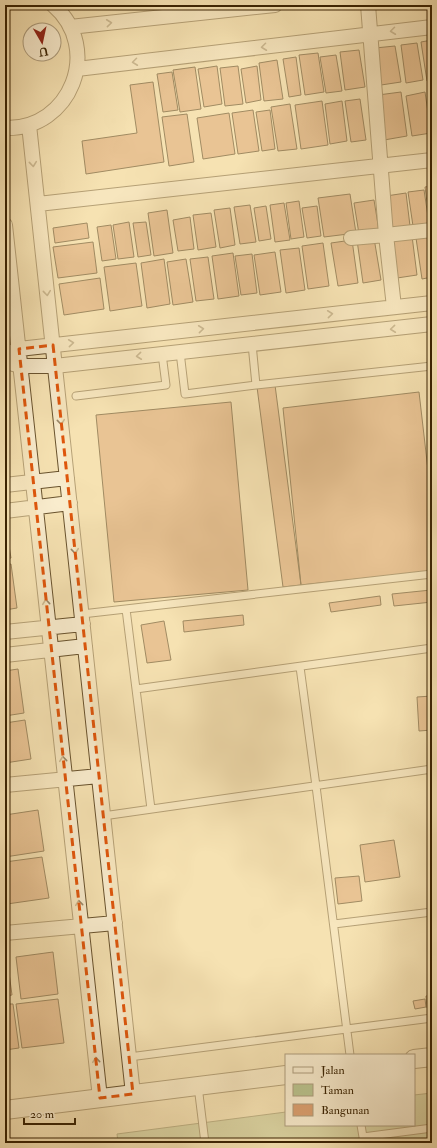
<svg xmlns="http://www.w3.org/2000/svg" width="437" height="1148" viewBox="0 0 437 1148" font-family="'IM FELL Double Pica',serif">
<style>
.green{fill:#bac48e;stroke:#7a7448}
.building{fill:#da9f6f;stroke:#3a2302}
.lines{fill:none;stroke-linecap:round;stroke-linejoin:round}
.service-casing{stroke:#69532e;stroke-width:9}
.minor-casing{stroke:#69532e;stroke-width:16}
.tertiary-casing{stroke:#69532e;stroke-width:20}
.service{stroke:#f9eccd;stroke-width:7}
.minor{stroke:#f9eccd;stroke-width:14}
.tertiary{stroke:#f9eccd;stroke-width:18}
.oneway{stroke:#9a8868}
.marked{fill:none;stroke:#df560c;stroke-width:3;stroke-dasharray:8 5;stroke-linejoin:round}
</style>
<rect width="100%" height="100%" fill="#f6e2b2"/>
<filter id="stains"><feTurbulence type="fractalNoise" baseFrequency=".005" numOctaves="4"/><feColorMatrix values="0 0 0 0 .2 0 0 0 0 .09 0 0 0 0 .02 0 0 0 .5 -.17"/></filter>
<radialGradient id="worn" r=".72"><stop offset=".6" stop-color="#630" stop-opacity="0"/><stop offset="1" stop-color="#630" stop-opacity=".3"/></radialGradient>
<path class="green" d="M432,1093V1143H118L117,1134L286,1112V1125H414V1095Z"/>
<path class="building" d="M432,40V80L427,81L421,42Z
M417,43L423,80L406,83L401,45Z
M395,46L401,82L381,85L375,48Z
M359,50L365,87L345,90L340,52Z
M318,53L324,92L305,95L299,55Z
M336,55L342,91L326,93L320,57Z
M296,57L301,95L289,97L283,59Z
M277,60L283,99L264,101L259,63Z
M217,66L222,104L204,107L198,69Z
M238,66L243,104L225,106L220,68Z
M257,66L261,100L246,103L241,69Z
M195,67L201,109L180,112L173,70Z
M172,72L178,110L163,112L157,74Z
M153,82L164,162L86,174L82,141L137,133L130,85Z
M401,92L407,136L384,140L378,95Z
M425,92L431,133L412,136L406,96Z
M360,99L366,140L351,142L345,101Z
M322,101L328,145L301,149L295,105Z
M342,101L347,141L330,144L325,104Z
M290,104L297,149L278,151L271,107Z
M253,110L259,151L238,154L232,113Z
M270,110L275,149L262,151L256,112Z
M229,113L235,154L203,159L197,118Z
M187,114L194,162L169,166L162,117Z
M432,186V225H430L425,187Z
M424,190L429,223L413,226L408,192Z
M406,193L410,226L391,229L386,196Z
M350,194L356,233L324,237L318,198Z
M374,200L379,231L359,234L354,203Z
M299,201L304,237L291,239L286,203Z
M284,203L290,240L275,242L270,205Z
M250,205L256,242L240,244L234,207Z
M266,206L271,239L259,241L254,208Z
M317,206L321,236L307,238L302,208Z
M230,208L235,245L220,248L214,210Z
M167,210L173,253L154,256L148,213Z
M211,213L216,247L198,250L193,215Z
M190,217L194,249L178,251L173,220Z
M129,222L134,257L118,259L113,225Z
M146,222L151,255L138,257L133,223Z
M87,223L89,238L55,243L53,228Z
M111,225L116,259L102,261L97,227Z
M412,236L417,275L397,278L392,239Z
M432,236V277L422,279L416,238Z
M374,238L381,280L363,283L357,240Z
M352,240L358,283L338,286L331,243Z
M93,242L97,273L58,278L53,247Z
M323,243L329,286L308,289L302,246Z
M299,248L305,290L286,293L280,250Z
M275,252L281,292L260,295L254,255Z
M233,253L239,296L218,299L212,256Z
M252,254L257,293L241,295L235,256Z
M208,257L214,299L196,301L190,259Z
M164,259L170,304L147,308L141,263Z
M186,259L193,302L173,305L167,262Z
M136,263L142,306L110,311L104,267Z
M100,278L104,309L64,315L59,284Z
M275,385L301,585L283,587L257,387Z
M419,392L432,505V571L301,585L283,408Z
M231,402L248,590L114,602L96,415Z
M5,522L11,558L5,559Z
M11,564L17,608L5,610V565Z
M431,590L432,602L394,606L392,594Z
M380,596L381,605L331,612L329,603Z
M243,615L244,625L184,632L183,621Z
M164,621L171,660L147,663L141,625Z
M18,669L24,713L5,716V671Z
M432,696V730L419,731L417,697Z
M25,720L31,759L5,763V723Z
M38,810L44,851L5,857V815Z
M394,840L400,877L365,882L360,845Z
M42,857L49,898L7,904L5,891V862Z
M359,876L362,901L338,904L335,878Z
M53,952L58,994L21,999L16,957Z
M5,958H7L12,995L5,996Z
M432,995V1007L427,1008L426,996Z
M58,999L64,1043L22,1048L16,1004Z
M425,999L426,1007L415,1009L413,1001Z
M5,1004H13L19,1048L5,1050Z"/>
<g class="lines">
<g class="service-casing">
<path id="service" d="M252,344L256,385
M180,352L185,394L256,385L432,366
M76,396L166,385L162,354
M126,609L151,809
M82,614L432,574
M300,667L316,786L350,1055
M136,689L432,648
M103,816L432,769
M334,924L432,912
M129,1057L432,1018
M198,1086L205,1143
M361,1125L364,1143
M363,1137L432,1128"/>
</g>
<g class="minor-casing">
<path id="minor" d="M368,5L386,235L394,307
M70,27L275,5
M77,69L432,27
M29,125L133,1094
M5,128C71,130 103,48 53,5
M38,204L432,160
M5,225L100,1098
M351,238L386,235L432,230
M5,355L19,349L432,303
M13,364L21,366H55L432,324
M5,485L67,478
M5,511L70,503
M5,632L83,624
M5,655L85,646
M5,785L99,776
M5,933L115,923"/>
</g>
<g class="tertiary-casing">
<path id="tertiary" d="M414,1059L432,1057
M5,1110L286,1075"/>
</g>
<use href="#service" class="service"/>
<use href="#minor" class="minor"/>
<use href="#tertiary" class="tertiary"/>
</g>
<defs><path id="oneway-chevron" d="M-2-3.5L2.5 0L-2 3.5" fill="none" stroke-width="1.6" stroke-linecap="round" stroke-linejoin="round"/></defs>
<g class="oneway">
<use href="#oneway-chevron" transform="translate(109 23) rotate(-6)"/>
<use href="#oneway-chevron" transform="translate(393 31) rotate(173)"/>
<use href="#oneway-chevron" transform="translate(264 47) rotate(173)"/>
<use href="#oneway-chevron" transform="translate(135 62) rotate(173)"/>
<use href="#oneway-chevron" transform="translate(33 164) rotate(84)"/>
<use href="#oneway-chevron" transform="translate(47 293) rotate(84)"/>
<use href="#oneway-chevron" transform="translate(330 314) rotate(-6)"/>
<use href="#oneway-chevron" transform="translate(201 329) rotate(-6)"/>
<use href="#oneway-chevron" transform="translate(393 329) rotate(174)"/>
<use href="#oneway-chevron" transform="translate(71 343) rotate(-6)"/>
<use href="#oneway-chevron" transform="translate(139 356) rotate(174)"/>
<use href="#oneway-chevron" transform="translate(61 422) rotate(84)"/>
<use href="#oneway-chevron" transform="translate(75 551) rotate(84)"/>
<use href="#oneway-chevron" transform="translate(46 602) rotate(-96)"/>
<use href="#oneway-chevron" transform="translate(63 759) rotate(-96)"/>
<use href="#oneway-chevron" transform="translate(79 903) rotate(-96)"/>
<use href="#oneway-chevron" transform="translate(96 1060) rotate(-96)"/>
</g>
<path d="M0 0H437V1148H0ZM53,345L133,1094L100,1098L19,349Z" fill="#f6e2b2" fill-opacity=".55" fill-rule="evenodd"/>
<path class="marked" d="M53,345L133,1094L100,1098L19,349Z"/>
<rect width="437" height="1148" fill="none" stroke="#f6e2b2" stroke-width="20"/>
<rect x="6" y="6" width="425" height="1136" fill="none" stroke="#3a2302" stroke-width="2"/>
<rect x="10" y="10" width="417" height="1128" fill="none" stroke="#3a2302"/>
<rect x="285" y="1054" width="130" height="72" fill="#f9eccd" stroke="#ad9c7c"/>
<rect x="293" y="1067" width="20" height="6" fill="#f9eccd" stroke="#ad9c7c"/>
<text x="321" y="1074" font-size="12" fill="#3a2302">Jalan</text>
<rect x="293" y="1084" width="20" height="12" fill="#bac48e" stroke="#ad9c7c"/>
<text x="321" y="1094" font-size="12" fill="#3a2302">Taman</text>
<rect x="293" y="1104" width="20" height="12" fill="#da9f6f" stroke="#ad9c7c"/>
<text x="321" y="1114" font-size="12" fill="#3a2302">Bangunan</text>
<g transform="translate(42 42) rotate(171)"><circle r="19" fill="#f9eccd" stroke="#ad9c7c"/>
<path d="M0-3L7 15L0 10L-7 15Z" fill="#8f2418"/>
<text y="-6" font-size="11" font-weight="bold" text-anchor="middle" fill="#3a2302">U</text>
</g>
<path d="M24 1118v6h51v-6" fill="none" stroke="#3a2302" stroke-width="2"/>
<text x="30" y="1118" font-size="12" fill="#3a2302" stroke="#f9eccd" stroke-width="3" paint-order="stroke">20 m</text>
<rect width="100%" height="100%" filter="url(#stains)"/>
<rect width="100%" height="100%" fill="url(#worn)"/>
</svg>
